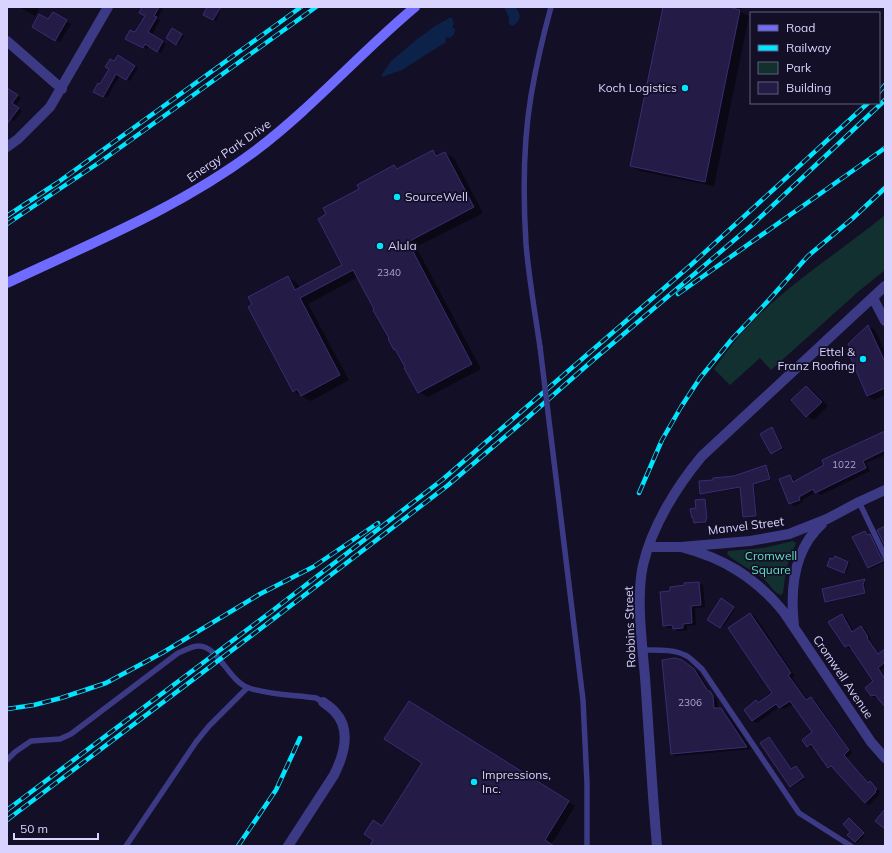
<svg xmlns="http://www.w3.org/2000/svg" width="892" height="853" viewBox="0 0 892 853" font-family="Mulish,sans-serif">
<style>
.green{fill:#12302f}
.water{fill:#0c2248}
.shadow{fill:#0007}
.building{fill:#241b47;stroke:#3b2d73}
.lines{fill:none;stroke-linecap:round;stroke-linejoin:round}
.lane{stroke:#3d3a85;stroke-width:5.5}
.street{stroke:#3d3a85;stroke-width:10}
.secondary{stroke:#6f6bff;stroke-width:10}
.rail-casing{stroke:#00e5ff;stroke-width:4.5}
.rail{stroke:#130f26;stroke-width:3;stroke-dasharray:9;stroke-linecap:butt}
.lane-bridge{stroke:#3d3a85;stroke-width:5.5}
.poi-dot{fill:#00e5ff;stroke:#130f26;stroke-width:1.5}
.labels{text-anchor:middle;stroke-width:3.5;stroke-linejoin:round;paint-order:stroke}
.number-label{font-size:10px;fill:#aca6d1}
.poi-label{font-size:12px;fill:#d9d4ff;stroke:#130f26;text-anchor:start}
.street-label{font-size:12px;fill:#d9d4ff;stroke:#130f26}
.park-label{font-size:12px;fill:#5fe0c0;stroke:#130f26}
</style>
<rect width="100%" height="100%" fill="#130f26"/>
<path class="green" d="M885,215V270L859,291L771,370L760,358L730,385L714,369C726,352 739,335 754,320C794,280 842,250 885,215Z
M793,541L796,543L786,569L783,593L781,595C775,594 770,585 766,581C754,570 737,564 727,554L728,551L763,548Z"/>
<path class="water" d="M504,7L516,8C522,16 521,20 513,26L509,24V18Z
M449,18H452L454,24L452,27L455,29L454,34L450,38L446,37L445,43L443,44L402,70L382,77L381,76L391,61L416,40L435,26Z"/>
<path class="shadow" d="M19,7H40L35,16Z
M143,7H164L157,19L160,20L152,35L166,44L161,53L149,46L147,49L130,41L146,16Z
M209,7H215L221,10L216,21L204,14Z
M664,7H742L741,12L749,16L714,186L640,171L631,166Z
M53,13L71,24L60,42L33,26L49,20Z
M173,29L184,36L178,45L167,38Z
M118,56L138,68L130,81L120,75L107,98L95,91L101,85Z
M7,88L21,98L16,106L22,111L14,121L10,119L7,123Z
M433,151L441,155L445,153L454,158L483,213L416,247L481,369L428,397L419,392L397,351L395,349L358,277L308,304L349,380L311,401L303,397L293,391L288,277L297,283L300,288L343,266L328,214L360,189L394,166L399,169Z
M868,326L875,330L885,352V395L874,400L867,396L853,353Z
M807,387L813,391L828,406L814,420L807,416Z
M772,429L774,430L784,449L773,454L772,453Z
M885,430V455L866,463L870,471L821,495L816,492L802,500L803,502L794,506L790,503V476L794,479L796,482L883,433L882,431Z
M766,466L768,467L771,480L754,485L757,517L746,518L744,517L741,488L703,494L701,493L734,477Z
M705,500L706,501L708,520H707L708,523L697,524L692,518L697,509Z
M865,532L868,536H871L883,560L885,561V562L870,569L868,567Z
M835,557L850,563L846,573L830,566Z
M865,580L866,581L864,587L867,593L828,602L826,601L823,589Z
M698,583L703,585L705,607L695,608L696,625L687,626V630L678,631L674,629V627L668,628L664,625L671,592Z
M721,600L735,609L723,627H720Z
M751,614L755,616L795,676L792,678L808,700L811,698L815,700L852,753L847,758L869,783L870,782L874,785L880,792L878,794L879,795L869,805L865,802L835,768L833,769L829,767L814,746L812,748L808,746L813,732L793,704L784,709L779,707L757,723L753,721L745,710L757,702L760,703L774,693Z
M842,615L846,617L854,632L861,627L865,629L871,639L870,640L879,654L885,653V667L881,670L885,676V706L878,697L875,698L871,696L875,681L852,647L850,649L846,646Z
M686,664L699,673L711,693L717,699L718,709L725,711L751,749L676,756L672,754Z
M416,706L575,806L551,845L553,846H371L423,762Z
M769,738L792,770L796,767L798,768L805,779L792,787L790,786Z
M851,820L865,835L857,843L849,835L851,832Z"/>
<path class="building" d="M142,7H159L154,16L157,17L148,32L163,41L157,52L145,44L143,48L125,39L130,30L135,32L145,16L139,13Z
M207,7H221L213,20L203,15Z
M663,7H732V8L740,10L705,182L630,166Z
M53,12L67,20L55,41L32,27L39,14L48,19Z
M172,28L182,34L176,45L166,38Z
M118,55L135,66L126,80L116,74L103,97L93,92L98,83L100,84L109,69L105,67L110,59L114,61Z
M7,88L18,95L12,103L19,108L7,124Z
M433,150L436,156L445,152L474,207L408,242L472,364L418,393L404,368L405,367L395,349L394,350L388,339L389,338L373,310L374,309L353,270L300,298L340,375L301,396L297,389L293,392L248,307L252,304L248,297L288,276L295,290L342,265L318,219L326,214L323,208L359,189L357,185L394,165L397,169Z
M868,325L885,362V388L867,396L849,354L852,352L848,344Z
M806,386L822,402L806,417L791,400Z
M772,427L782,448L771,454L760,434Z
M885,431V450L863,461L866,468L815,493L813,489L799,497L800,500L789,504L779,479L790,475L793,482L824,465L822,460Z
M766,465L770,479L753,484L756,516L743,517L740,487L700,494L699,481L713,480V478L734,476Z
M705,499L707,519H706V522L694,523L693,518H692L690,509L696,508L695,500Z
M885,526V546L877,530Z
M865,531L867,535L870,534L881,558L885,560L868,568L852,537Z
M835,556L848,562L844,573L827,566L830,558L833,559Z
M865,579L863,585L865,593L825,602L822,589Z
M699,582L701,605L691,606L692,623L683,624V628L673,629L672,625L663,626L660,592L670,591V587L685,585L684,583Z
M721,598L734,607L720,628L707,620Z
M750,613L791,673L788,675L806,700L811,697L849,750L844,755L868,783L870,781L877,789L875,791L876,792L865,803L831,766L828,768L811,744L807,747L802,740L812,732L790,701L779,708L776,704L752,721L744,710L756,700L758,703L772,693L728,628Z
M842,614L852,632L861,626L868,637L867,638L878,654L885,649V662L878,668L885,679V707L875,695L871,696L865,688L873,681L849,645L845,647L828,622Z
M675,658L682,660L694,669L708,691H710L713,696L714,708H721L747,747L671,754L662,660Z
M409,701L569,801L545,840L554,846H370L373,840L364,834L373,820L382,826L422,763L384,739Z
M769,737L791,769L796,766L804,777L790,787L760,743Z
M885,809V829L875,821Z
M849,818L864,833L855,842L847,835L850,832L843,824Z"/>
<g class="lines">
<path class="lane" d="M540,347C535,313 529,279 526,244C523,196 523,144 531,96C536,66 543,36 551,7
M558,494L583,700L587,783V846
M859,502L885,556
M643,650C658,650 674,649 687,656C692,659 697,665 702,669L799,813L851,846
M7,760L15,752L31,741L60,739L71,734L178,653C184,651 192,646 198,646C218,645 229,682 249,688C270,695 294,695 316,698L323,702
M126,846L196,742L209,726L247,688"/>
<path class="street" d="M7,41L62,89
M7,147L18,139L50,107L108,7
M873,298L885,321
M649,547H681L750,541L789,534L827,519L859,502L885,490
M681,547C723,558 755,577 783,611L871,742L885,758
M794,626C790,590 793,550 822,524
M288,846L334,775C343,757 352,730 335,712C332,708 327,705 323,702
M657,846C652,790 649,733 645,677C642,643 636,597 643,565C652,526 677,486 702,456L885,286"/>
<path class="secondary" d="M7,283C92,243 180,207 255,151C312,108 360,53 415,7"/>
<g class="rail-casing">
<path id="rail" d="M879,92L885,85
M7,216L57,183L301,7
M7,224L100,162L316,7
M678,294L885,148
M639,493L662,440L681,407L700,378L732,339L767,302L808,256L853,218L885,188
M7,709L34,705L61,698L106,683L162,653L260,594L313,567L378,523
M7,810L272,611L442,480L692,264L868,103
M7,820L276,617L447,486L526,419L592,361L752,225L885,100
M238,846L276,790L300,738"/>
</g>
<use href="#rail" class="rail"/>
<path class="lane-bridge" d="M540,347L558,494"/>
</g>
<g class="poi-dot">
<circle cx="685" cy="88" r="4"/>
<circle cx="397" cy="197" r="4"/>
<circle cx="380" cy="246" r="4"/>
<circle cx="863" cy="359" r="4"/>
<circle cx="474" cy="782" r="4"/>
</g>
<g class="labels">
<g class="number-label">
<text x="389" y="276">2340</text>
<text x="844" y="468">1022</text>
<text x="690" y="706">2306</text>
</g>
<g class="poi-label">
<text x="677" y="92" text-anchor="end">Koch Logistics</text>
<text x="405" y="201">SourceWell</text>
<text x="388" y="250">Alula</text>
<text x="855" y="356" text-anchor="end">Ettel &amp;<tspan x="855" dy="14">Franz Roofing</tspan></text>
<text x="482" y="779">Impressions,<tspan x="482" dy="14">Inc.</tspan></text>
</g>
<g class="street-label">
<text transform="translate(229 151) rotate(-35)" y="4">Energy Park Drive</text>
<text transform="translate(746 526) rotate(-7)" y="4">Manvel Street</text>
<text transform="translate(630 627) rotate(-92)" y="4">Robbins Street</text>
<text transform="translate(843 677) rotate(56)" y="4">Cromwell Avenue</text>
</g>
<g class="park-label">
<text x="771" y="560">Cromwell<tspan x="771" dy="14">Square</tspan></text>
</g>
</g>
<rect width="892" height="853" fill="none" stroke="#d9d4ff" stroke-width="16"/>
<rect x="750" y="12" width="130" height="92" fill="#130f26" stroke="#625e7d"/>
<rect x="758" y="25" width="20" height="6" fill="#6f6bff" stroke="#625e7d"/>
<text x="786" y="32" font-size="12" fill="#d9d4ff">Road</text>
<rect x="758" y="45" width="20" height="6" fill="#00e5ff" stroke="#625e7d"/>
<text x="786" y="52" font-size="12" fill="#d9d4ff">Railway</text>
<rect x="758" y="62" width="20" height="12" fill="#12302f" stroke="#625e7d"/>
<text x="786" y="72" font-size="12" fill="#d9d4ff">Park</text>
<rect x="758" y="82" width="20" height="12" fill="#241b47" stroke="#625e7d"/>
<text x="786" y="92" font-size="12" fill="#d9d4ff">Building</text>
<path d="M14 833v6h84v-6" fill="none" stroke="#d9d4ff" stroke-width="2"/>
<text x="20" y="833" font-size="12" fill="#d9d4ff" stroke="#130f26" stroke-width="3" paint-order="stroke">50 m</text>
</svg>
